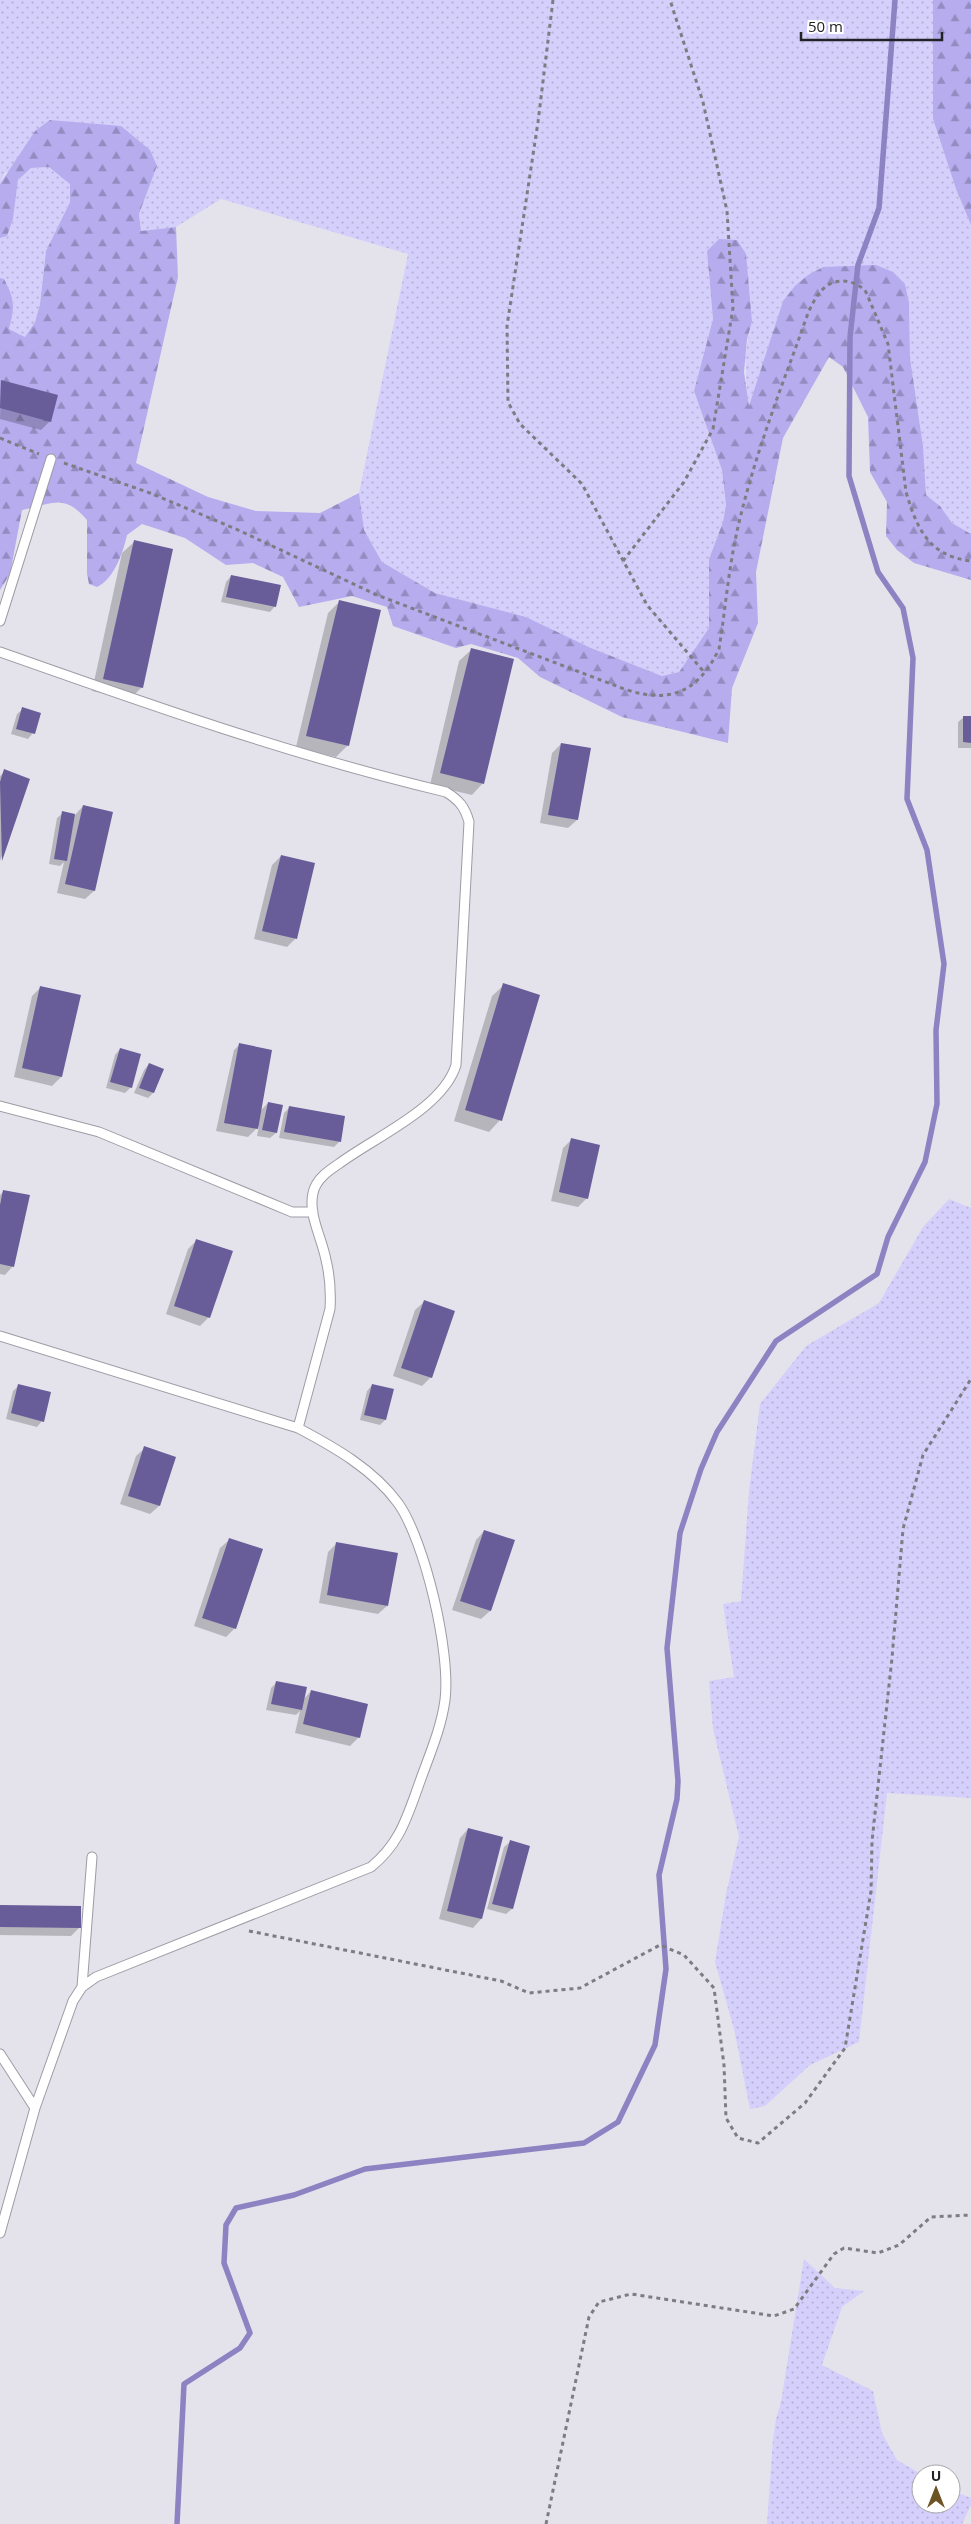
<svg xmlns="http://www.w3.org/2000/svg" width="971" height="2524" viewBox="0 0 971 2524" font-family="'Open Sans',sans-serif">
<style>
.grass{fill:url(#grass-dots)}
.forest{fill:url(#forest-firs)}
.shadow{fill:#0003}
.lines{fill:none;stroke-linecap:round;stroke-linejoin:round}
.stream{stroke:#8d82c2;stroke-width:5.5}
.building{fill:#685d99}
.service-casing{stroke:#9d9ca5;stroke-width:11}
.path{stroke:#7d7c83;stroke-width:3;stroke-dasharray:4 4;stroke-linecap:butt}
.service{stroke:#fff;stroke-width:9}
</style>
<defs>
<pattern id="grass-dots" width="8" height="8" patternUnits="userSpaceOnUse" patternTransform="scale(1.25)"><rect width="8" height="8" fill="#d5cffb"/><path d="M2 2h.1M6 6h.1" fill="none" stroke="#b7b1d7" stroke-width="1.8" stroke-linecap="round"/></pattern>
<pattern id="forest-firs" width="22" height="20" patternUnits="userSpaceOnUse" patternTransform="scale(1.25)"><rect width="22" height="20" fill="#b6acee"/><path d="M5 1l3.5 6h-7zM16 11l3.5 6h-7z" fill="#948cc1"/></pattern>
</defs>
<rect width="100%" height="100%" fill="#e4e3ec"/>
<path class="grass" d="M0,0H933V119L956,189L971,225V534L952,523L940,506L926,495L923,446L910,358L909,302L905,284L783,301L749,407C745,378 743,351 752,322L707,251L713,319L694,391L722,470L726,505L723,522L709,559V628L679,672L662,676L591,648L526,617L435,593L382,562L364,530L359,493L408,254L221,199L176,227L141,231L139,214L157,166L121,126L5,173L0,184Z
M49,167L70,183V202L46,251L40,304L35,322L25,337L9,329C15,307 15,299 4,279L0,278V238L7,236L13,219L18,180L31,168Z
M949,1199L971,1208V1798L887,1793L859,2042L810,2065L765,2106L750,2109L734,2029L715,1962L726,1894L739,1837L713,1729L709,1681L734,1677L723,1604L741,1601L749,1491L760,1404L806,1346L879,1303L923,1227Z
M804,2259L835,2288L864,2291L842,2307L822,2365L873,2391L882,2433L897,2460L921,2474V2504H951V2490L971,2498V2505L962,2524H767L773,2439L776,2419L781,2402Z"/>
<path class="forest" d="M933,0H971V225L956,189L933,119Z
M50,120L121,126L150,150L157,166L139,214L141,231L176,227L178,277L136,463L208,497L256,511L320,513L359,493L364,530L382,562L435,593L526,617L591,648L662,676L679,672L709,628V559L723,522L726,505L722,470L694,391L713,319L707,251L719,239L737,240L746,254L752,322L747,339L744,372L749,406L783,301L795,286L808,275L823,267L876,265L893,272L905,284L909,302L910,358L923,446L926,495L940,506L952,523L971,534V580L914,563L897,550L886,536L887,502L870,472L868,417L843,367L829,357L783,438L756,572L758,623L732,688L728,743L622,717L540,677L518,658L471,644L456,648L393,626L387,607L352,596L299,607L283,577L253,563L226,565L185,538L142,524L127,535C123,553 114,579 97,587L89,584L87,574V520C64,493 53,504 22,510L10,574L0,590V278L4,279C15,299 15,307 9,329L25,337L35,322L40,304L46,251L70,202V184L49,167L31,168L18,180L13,219L7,236L0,238V184L35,131Z"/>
<path class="shadow" d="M1,381L50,421L41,430L0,419Z
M134,542L142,687L130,699L92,691L122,553Z
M231,576L275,606L270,612L221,602L226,582Z
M339,602L348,745L336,757L296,747L328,613Z
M471,650L483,783L472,795L430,785L459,661Z
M23,709L33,733L28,739L11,734L17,714Z
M964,717H971V748H958V722Z
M561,744L577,820L568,828L540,823L552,753Z
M5,771L29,779L0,861V776Z
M83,806L94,891L85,899L57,893L64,862L60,866L49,864L57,818L63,813L75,815Z
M281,856L296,938L287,947L254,939L272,865Z
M504,985L500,1120L489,1132L454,1121L492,996Z
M41,987L79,996L61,1077L52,1086L14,1077L32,996Z
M239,1045L260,1111L268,1103L276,1133L270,1138L257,1136L259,1126L248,1137L216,1131L234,1050Z
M120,1049L131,1087L125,1093L106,1088L115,1055Z
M149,1064L162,1069L153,1093L148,1098L134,1093L144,1070Z
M290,1107L344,1117L339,1142L334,1147L279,1138L284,1113Z
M572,1139L587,1198L578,1207L551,1201L563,1148Z
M4,1191L13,1266L5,1275L0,1274V1195Z
M196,1241L209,1317L200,1326L166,1314L188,1249Z
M424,1302L431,1377L422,1386L393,1376L415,1310Z
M19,1385L42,1421L37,1427L6,1419L13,1391Z
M372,1385L385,1420L380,1425L360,1420L367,1391Z
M145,1448L175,1458L159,1506L150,1514L120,1504L136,1456Z
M484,1531L513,1541L490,1611L481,1619L452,1610L476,1540Z
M229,1540L235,1628L226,1637L194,1626L220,1548Z
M337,1543L387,1606L378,1614L319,1603L328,1552Z
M276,1683L303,1700L311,1691L359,1737L350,1746L295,1733L300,1711L296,1715L266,1710L271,1688Z
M468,1829L502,1838L481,1919L473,1928L439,1919L460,1838Z
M510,1842L529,1847L512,1909L506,1914L487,1909L504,1847Z
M0,1906L79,1928L71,1936L0,1935Z"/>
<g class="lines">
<path class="stream" d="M177,2524L184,2384L240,2348L250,2333L224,2263L226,2225L236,2208L294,2195L365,2169L584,2143L618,2122L655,2045L666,1969L659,1875L677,1799L678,1781L667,1648L680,1533L701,1469L717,1432L776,1341L877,1274L888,1237L925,1162L937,1104L936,1030L944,964L927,850L907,799L913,658L903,608L878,572L849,476L850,337L858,265L879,208L895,0"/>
</g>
<path class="building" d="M1,380L58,395L51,422L0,408Z
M134,540L173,549L143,688L103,679Z
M231,575L281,585L276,607L226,597Z
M339,600L381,610L349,746L306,736Z
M471,648L514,659L484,784L440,773Z
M22,707L41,713L35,734L16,729Z
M963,716H971V743L963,742Z
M561,743L591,748L578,820L548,815Z
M4,769L30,779L2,861L0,782Z
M83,805L113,812L95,891L65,884Z
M62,811L75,814L67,861L54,859Z
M281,855L315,863L297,939L262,931Z
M503,983L540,995L502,1121L465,1110Z
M40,986L81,995L62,1077L22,1068Z
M239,1043L272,1050L258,1129L224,1123Z
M120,1048L141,1054L132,1088L110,1082Z
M149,1063L164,1069L154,1093L139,1088Z
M268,1102L283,1105L277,1133L262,1130Z
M289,1106L345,1116L341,1142L284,1132Z
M571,1138L600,1145L588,1199L559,1192Z
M3,1190L30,1195L14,1267L0,1264V1205Z
M196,1239L233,1251L210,1318L174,1306Z
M424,1300L455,1311L432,1378L401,1368Z
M18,1384L51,1392L44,1422L11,1413Z
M372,1384L394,1389L386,1420L364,1415Z
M144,1446L176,1457L160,1506L128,1496Z
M484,1530L515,1540L491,1611L460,1601Z
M229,1538L263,1549L236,1629L202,1618Z
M336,1542L398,1553L388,1606L327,1595Z
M276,1681L307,1687L302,1710L271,1704Z
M311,1690L368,1704L360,1738L303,1724Z
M468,1828L503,1837L482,1919L447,1911Z
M510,1840L530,1846L513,1909L492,1904Z
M0,1905L81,1906V1928L0,1927Z"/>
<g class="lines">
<g class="service-casing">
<path id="service" d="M0,621L51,459
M0,652C147,704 294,756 446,792C459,800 465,807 469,822L456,1065C443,1108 375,1137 340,1163C328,1171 316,1179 313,1193C308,1215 322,1238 326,1260C330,1276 331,1292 330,1309L298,1428
M0,1106L99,1132L292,1212H313
M0,1336L298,1428C334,1447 373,1469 398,1503C425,1541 451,1653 445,1700C441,1730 428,1758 418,1787C406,1820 399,1844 371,1867L96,1977L82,1987L73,2001L35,2108L0,2233
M82,1987L92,1857
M0,2054L35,2108"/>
</g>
<path class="path" d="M553,0L538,122L507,326L508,402L520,424L582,484L647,605L704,672
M0,438L39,454
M64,463L150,493L236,529L377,595L627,690C671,704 699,691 719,649C725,612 728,574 736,536C750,471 774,406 797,344C804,326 809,303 823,289C835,277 855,279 866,292L888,344L906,492C917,529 929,556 971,561
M623,561L684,482L713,429L733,308L727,211L703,102L670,0
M249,1931L501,1981L529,1993L580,1988L660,1945L684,1955L714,1988L724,2065L726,2118L738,2138L758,2143L805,2103L845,2048L871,1891L872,1841L892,1658L903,1529L923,1455L971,1379
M546,2524L589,2317L599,2302L631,2294L774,2316L794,2309L834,2254L844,2248L878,2253L899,2245L931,2217L971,2215"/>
<use href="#service" class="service"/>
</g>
<g transform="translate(936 2489)"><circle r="24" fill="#ffffff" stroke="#a7a6a8"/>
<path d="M0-4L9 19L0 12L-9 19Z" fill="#6d5425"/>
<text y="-8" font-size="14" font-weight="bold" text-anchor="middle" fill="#222125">U</text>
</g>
<path d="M801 32v8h141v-8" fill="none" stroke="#222125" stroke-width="2.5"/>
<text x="808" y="32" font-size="15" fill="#222125" stroke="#ffffff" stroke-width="4" paint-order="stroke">50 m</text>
</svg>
